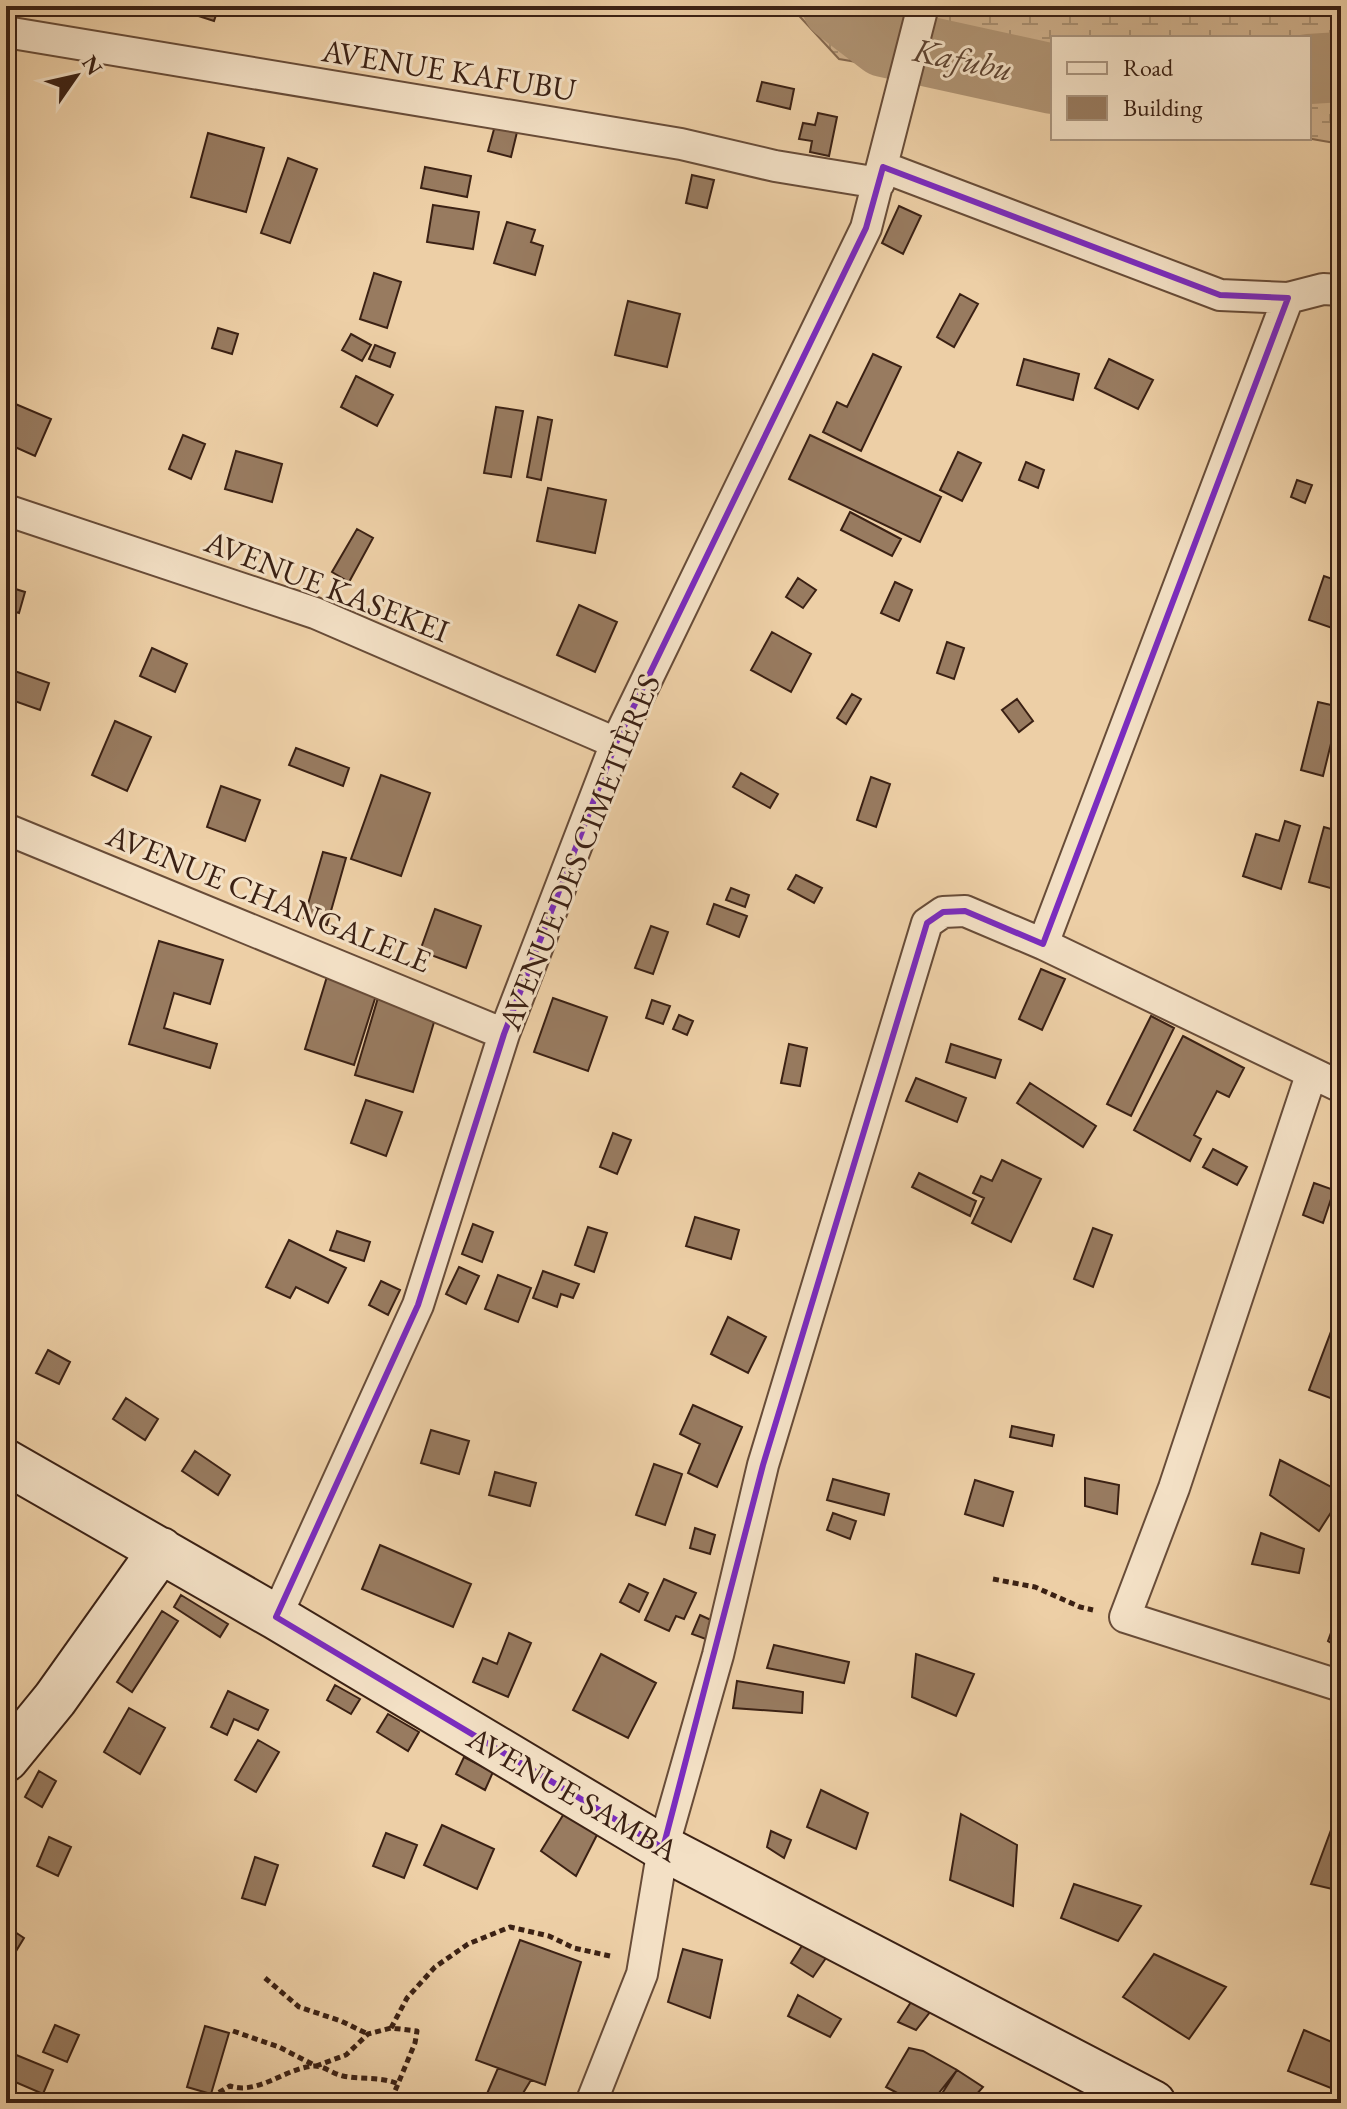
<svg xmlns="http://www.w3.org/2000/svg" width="1347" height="2109" viewBox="0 0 1347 2109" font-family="'EB Garamond',serif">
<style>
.wetland{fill:url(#wetland-marsh);stroke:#856950;stroke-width:2}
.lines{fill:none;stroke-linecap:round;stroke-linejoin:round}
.river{stroke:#b09474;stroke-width:70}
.building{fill:#987b60;stroke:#3b2114;stroke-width:2}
.street-casing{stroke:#684c38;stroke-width:34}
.secondary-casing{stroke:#3b2114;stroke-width:48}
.path{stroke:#3b2114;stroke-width:5;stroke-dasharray:6 4;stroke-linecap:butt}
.street{stroke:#f3e0c5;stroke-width:30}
.secondary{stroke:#f3e0c5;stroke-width:44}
.marked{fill:none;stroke:#7b2cbf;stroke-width:6;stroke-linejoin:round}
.labels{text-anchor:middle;stroke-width:6;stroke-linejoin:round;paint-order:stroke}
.street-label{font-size:32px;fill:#3b2114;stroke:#f3e0c5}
.water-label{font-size:34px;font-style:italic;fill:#5e4431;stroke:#f3e0c5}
</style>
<defs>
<pattern id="wetland-marsh" width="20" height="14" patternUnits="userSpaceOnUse" patternTransform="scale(2)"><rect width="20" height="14" fill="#cfb18d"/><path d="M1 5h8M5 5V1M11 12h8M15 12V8" fill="none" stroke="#a99072"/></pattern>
</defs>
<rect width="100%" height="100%" fill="#edcfa6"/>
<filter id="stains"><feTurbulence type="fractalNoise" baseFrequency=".0025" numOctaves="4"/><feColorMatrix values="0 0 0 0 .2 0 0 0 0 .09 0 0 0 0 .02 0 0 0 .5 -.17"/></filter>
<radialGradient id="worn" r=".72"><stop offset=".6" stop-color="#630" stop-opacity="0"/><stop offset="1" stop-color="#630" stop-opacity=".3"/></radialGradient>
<path class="wetland" d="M790,6H1341V144L1306,138H1309V38H1053V95L839,59Z"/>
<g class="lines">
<path class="river" d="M837,6L884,42L1053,79
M1309,69L1341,67"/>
</g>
<path class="building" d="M181,6H219L214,21L180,10Z
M762,82L794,89L790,109L757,101Z
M818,113L837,117L829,156L810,152L812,141L799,139L803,123L815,125Z
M496,122L518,128L511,157L488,151Z
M208,133L264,148L246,212L191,197Z
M288,158L317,169L290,243L261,233Z
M425,167L471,176L467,197L421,188Z
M692,175L714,180L707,208L686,203Z
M433,205L479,212L473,249L427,242Z
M899,206L921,216L903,254L882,243Z
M507,222L535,230L531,242L543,246L535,275L494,263Z
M374,273L401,282L387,328L360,319Z
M960,294L978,304L954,347L937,337Z
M628,301L680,314L667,367L615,355Z
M218,328L238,334L232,354L212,348Z
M351,334L371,345L362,361L342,350Z
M375,345L395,353L390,367L369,359Z
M873,354L901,367L861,451L823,432L837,402L847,407Z
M1024,359L1079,374L1073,400L1017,385Z
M1109,359L1153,380L1138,409L1095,388Z
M356,376L393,395L377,426L341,407Z
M6,400L51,419L35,456L6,443Z
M496,407L523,411L511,477L484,473Z
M538,417L552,420L541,480L527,477Z
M183,435L205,444L191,479L169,469Z
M810,435L941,497L920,542L789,479Z
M236,451L282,464L272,502L225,489Z
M958,452L981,463L962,501L940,490Z
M1026,462L1044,470L1038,488L1019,480Z
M1297,480L1312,485L1305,503L1291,497Z
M548,488L606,500L595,553L537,541Z
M850,512L901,539L892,556L841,530Z
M357,529L373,538L349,582L332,572Z
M1341,572V631L1309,620L1324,576L1338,581Z
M798,578L816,590L803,608L786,597Z
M895,582L912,590L899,621L881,613Z
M6,586L25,592L19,613L6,609Z
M579,605L617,622L595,672L557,655Z
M772,632L811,654L791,692L751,670Z
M947,642L964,648L954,679L937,673Z
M152,648L187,664L175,692L140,676Z
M6,668L49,683L40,710L6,698Z
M852,694L861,699L846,724L837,718Z
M1017,699L1033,721L1019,732L1002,710Z
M1318,702L1340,707L1323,776L1301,770Z
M115,721L151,737L127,791L92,775Z
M296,748L349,768L343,786L289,765Z
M741,773L778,794L770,808L733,787Z
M381,775L430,793L401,876L351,859Z
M871,777L890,784L876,827L857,820Z
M221,786L260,800L245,841L207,827Z
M1285,821L1300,826L1281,889L1243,876L1256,834L1279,841Z
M1324,827L1341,832L1338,862L1341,863V891L1309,882Z
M323,852L346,858L327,925L304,918Z
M796,875L822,888L814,903L788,889Z
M731,888L749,895L745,907L726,900Z
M714,904L747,916L739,937L707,924Z
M435,909L481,926L466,968L420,951Z
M651,926L668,932L653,974L635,968Z
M159,941L223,960L210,1004L174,993L164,1028L217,1044L210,1068L129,1044Z
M1041,969L1065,979L1042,1030L1019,1019Z
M329,970L379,986L354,1065L305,1049Z
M380,991L438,1009L413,1092L355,1075Z
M553,998L607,1017L588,1071L534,1052Z
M652,1000L670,1006L663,1024L646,1018Z
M679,1015L693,1021L687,1035L673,1029Z
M1151,1016L1174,1028L1131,1116L1107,1104Z
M1183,1036L1244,1068L1229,1097L1217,1091L1194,1135L1201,1139L1190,1161L1134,1130Z
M789,1044L807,1048L800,1086L781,1083Z
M951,1044L1001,1060L995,1078L946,1062Z
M916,1078L966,1098L957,1122L906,1101Z
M1030,1083L1096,1126L1083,1147L1017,1103Z
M366,1100L402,1112L386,1156L351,1143Z
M613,1133L631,1140L617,1174L600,1167Z
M1213,1149L1247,1167L1237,1185L1203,1167Z
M1002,1160L1041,1179L1011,1242L972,1223L984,1198L973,1193L981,1176L992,1181Z
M919,1173L976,1201L970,1216L912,1187Z
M1314,1183L1334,1190L1323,1223L1303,1215Z
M1338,1211L1341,1212V1231L1332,1227Z
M695,1217L739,1230L731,1259L686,1246Z
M473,1224L493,1232L482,1262L462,1254Z
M588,1227L607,1233L594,1272L575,1265Z
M1093,1228L1112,1235L1093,1287L1074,1279Z
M337,1231L370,1242L364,1261L330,1250Z
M289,1240L346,1268L328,1303L296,1287L290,1298L266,1287Z
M459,1267L479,1276L466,1304L446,1294Z
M543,1271L579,1284L573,1298L561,1294L557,1307L533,1298Z
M498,1275L531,1288L518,1322L485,1309Z
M381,1281L400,1290L388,1315L369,1305Z
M728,1317L766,1337L748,1373L711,1354Z
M1335,1321L1341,1324V1402L1309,1390Z
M48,1350L70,1362L59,1384L36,1373Z
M126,1398L158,1419L145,1440L113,1419Z
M693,1405L742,1427L717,1487L688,1473L700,1444L680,1434Z
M1012,1426L1054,1435L1052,1446L1010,1437Z
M431,1430L469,1441L459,1474L421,1463Z
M195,1451L230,1475L218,1495L182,1471Z
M1280,1460L1341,1492V1497L1319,1531L1270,1495Z
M654,1464L682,1474L665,1525L636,1515Z
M495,1472L536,1483L530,1506L489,1495Z
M1085,1478L1119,1485L1117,1514L1085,1506Z
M833,1479L889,1494L884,1515L827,1500Z
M975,1480L1013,1492L1003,1526L965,1514Z
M833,1513L856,1521L850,1539L827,1530Z
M695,1528L715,1535L710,1554L690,1548Z
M1261,1533L1304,1549L1299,1573L1252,1564Z
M380,1545L471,1584L453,1627L362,1589Z
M664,1579L696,1593L684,1619L676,1616L669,1631L645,1620Z
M629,1584L648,1593L639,1612L620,1602Z
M181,1595L228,1624L220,1637L174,1607Z
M1341,1605V1649L1328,1641Z
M162,1611L178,1621L132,1692L117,1682Z
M700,1615L722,1625L714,1642L692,1634Z
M509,1633L531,1643L508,1697L473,1682L483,1658L497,1664Z
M774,1645L849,1662L844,1683L767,1668Z
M601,1654L656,1683L628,1738L573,1710Z
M916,1654L974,1674L956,1716L912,1697Z
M737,1681L803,1692L802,1713L733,1708Z
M335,1685L360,1699L351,1714L327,1700Z
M228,1691L268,1710L258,1730L234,1719L227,1735L211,1727Z
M129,1708L165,1728L140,1774L104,1752Z
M388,1714L419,1732L408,1751L377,1732Z
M258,1740L279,1752L256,1792L235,1780Z
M464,1757L493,1772L485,1790L456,1774Z
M39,1771L56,1781L42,1807L25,1797Z
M821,1790L868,1813L856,1849L807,1827Z
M568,1807L601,1827L576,1876L541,1851Z
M961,1814L1017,1845L1013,1906L950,1880Z
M1334,1822L1341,1824V1891L1311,1884Z
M442,1825L494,1849L477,1889L424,1865Z
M771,1831L791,1840L784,1858L767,1847Z
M386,1833L417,1845L404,1878L373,1866Z
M49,1837L71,1847L58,1876L37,1866Z
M255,1857L278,1865L265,1905L242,1898Z
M1074,1884L1141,1906L1118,1941L1061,1918Z
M6,1926L24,1938L7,1966L6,1965Z
M520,1940L581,1962L545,2085L476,2060Z
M805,1941L826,1958L813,1977L791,1963Z
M683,1949L722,1960L710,2018L668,2002Z
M1154,1954L1226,1987L1189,2039L1123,1997Z
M798,1995L841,2019L830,2037L788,2016Z
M911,2002L930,2012L916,2030L898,2022Z
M55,2025L79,2035L67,2062L43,2052Z
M205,2026L229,2033L211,2094L187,2087Z
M1304,2030L1341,2046V2092L1288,2071Z
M909,2048L923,2051L957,2070L931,2103H896L901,2095L886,2087Z
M9,2052L53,2070L43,2094L6,2078V2059Z
M498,2068L531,2080L517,2103H483Z
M957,2070L983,2087L969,2103H936Z"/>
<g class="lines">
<g class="street-casing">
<path id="street" d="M6,32L681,144L775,166L879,183
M883,167L1220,295L1288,298L1323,289L1341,290
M6,510L315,613L616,743
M6,829L504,1034
M1043,944L1288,298
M1311,1075L1174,1488L1125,1617L1341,1686
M276,1617L418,1305L504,1034L616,743L866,228L923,6
M591,2103L642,1974L663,1848L718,1655L763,1465L927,923L943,912L965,911L1043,944L1341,1087"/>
</g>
<g class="secondary-casing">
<path id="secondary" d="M6,1462L276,1617L663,1848L1153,2103
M6,1759L55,1699L161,1550"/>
</g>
<path class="path" d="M993,1579L1035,1587L1080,1607L1093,1610
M265,1978L299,2007L341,2021L368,2034
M391,2028L407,1998L435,1967L468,1944L510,1927L549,1936L574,1948L610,1956
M233,2031L279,2047L316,2066L346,2055L368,2034L391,2028L417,2031L415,2043L390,2103
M181,2103L201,2097H211L230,2086C258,2095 284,2069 313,2066C323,2065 333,2074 343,2076C361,2080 380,2076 398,2084"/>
<use href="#street" class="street"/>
<use href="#secondary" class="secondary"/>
</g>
<path class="marked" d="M883,167L1220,295L1288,298L1043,944L965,911L943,912L927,923L763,1465L663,1848L276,1617L418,1305L504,1034L616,743L866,228Z"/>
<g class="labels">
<g class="street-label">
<text transform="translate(449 70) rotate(9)" y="11">AVENUE KAFUBU</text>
<text transform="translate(327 586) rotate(21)" y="11">AVENUE KASEKEI</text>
<text transform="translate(579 852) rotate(-68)" y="11">AVENUE DES CIMETIÈRES</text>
<text transform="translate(269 898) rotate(22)" y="11">AVENUE CHANGALELE</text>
<text transform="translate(573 1794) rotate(30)" y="11">AVENUE SAMBA</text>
</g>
<g class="water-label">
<text transform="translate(963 59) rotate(12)" y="12">Kafubu</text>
</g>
</g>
<rect width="1347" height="2109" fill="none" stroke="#edcfa6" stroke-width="32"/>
<rect x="8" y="8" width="1331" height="2093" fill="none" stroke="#3b2114" stroke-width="4"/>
<rect x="16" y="16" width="1315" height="2077" fill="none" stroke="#3b2114" stroke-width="2"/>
<rect x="1051" y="36" width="260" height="104" fill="#f3e0c5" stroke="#a9947e" stroke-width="2"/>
<rect x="1067" y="62" width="40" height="12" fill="#f3e0c5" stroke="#a9947e" stroke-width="2"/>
<text x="1123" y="76" font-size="24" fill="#3b2114">Road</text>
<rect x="1067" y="96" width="40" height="24" fill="#987b60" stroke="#a9947e" stroke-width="2"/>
<text x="1123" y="116" font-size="24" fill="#3b2114">Building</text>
<g transform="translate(76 76) rotate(56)" stroke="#f3e0c5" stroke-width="6" paint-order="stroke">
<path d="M0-6L14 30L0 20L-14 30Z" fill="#3b2114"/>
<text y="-12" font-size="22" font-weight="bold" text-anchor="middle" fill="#3b2114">N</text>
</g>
<rect width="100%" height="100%" filter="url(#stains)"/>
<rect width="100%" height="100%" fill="url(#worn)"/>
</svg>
